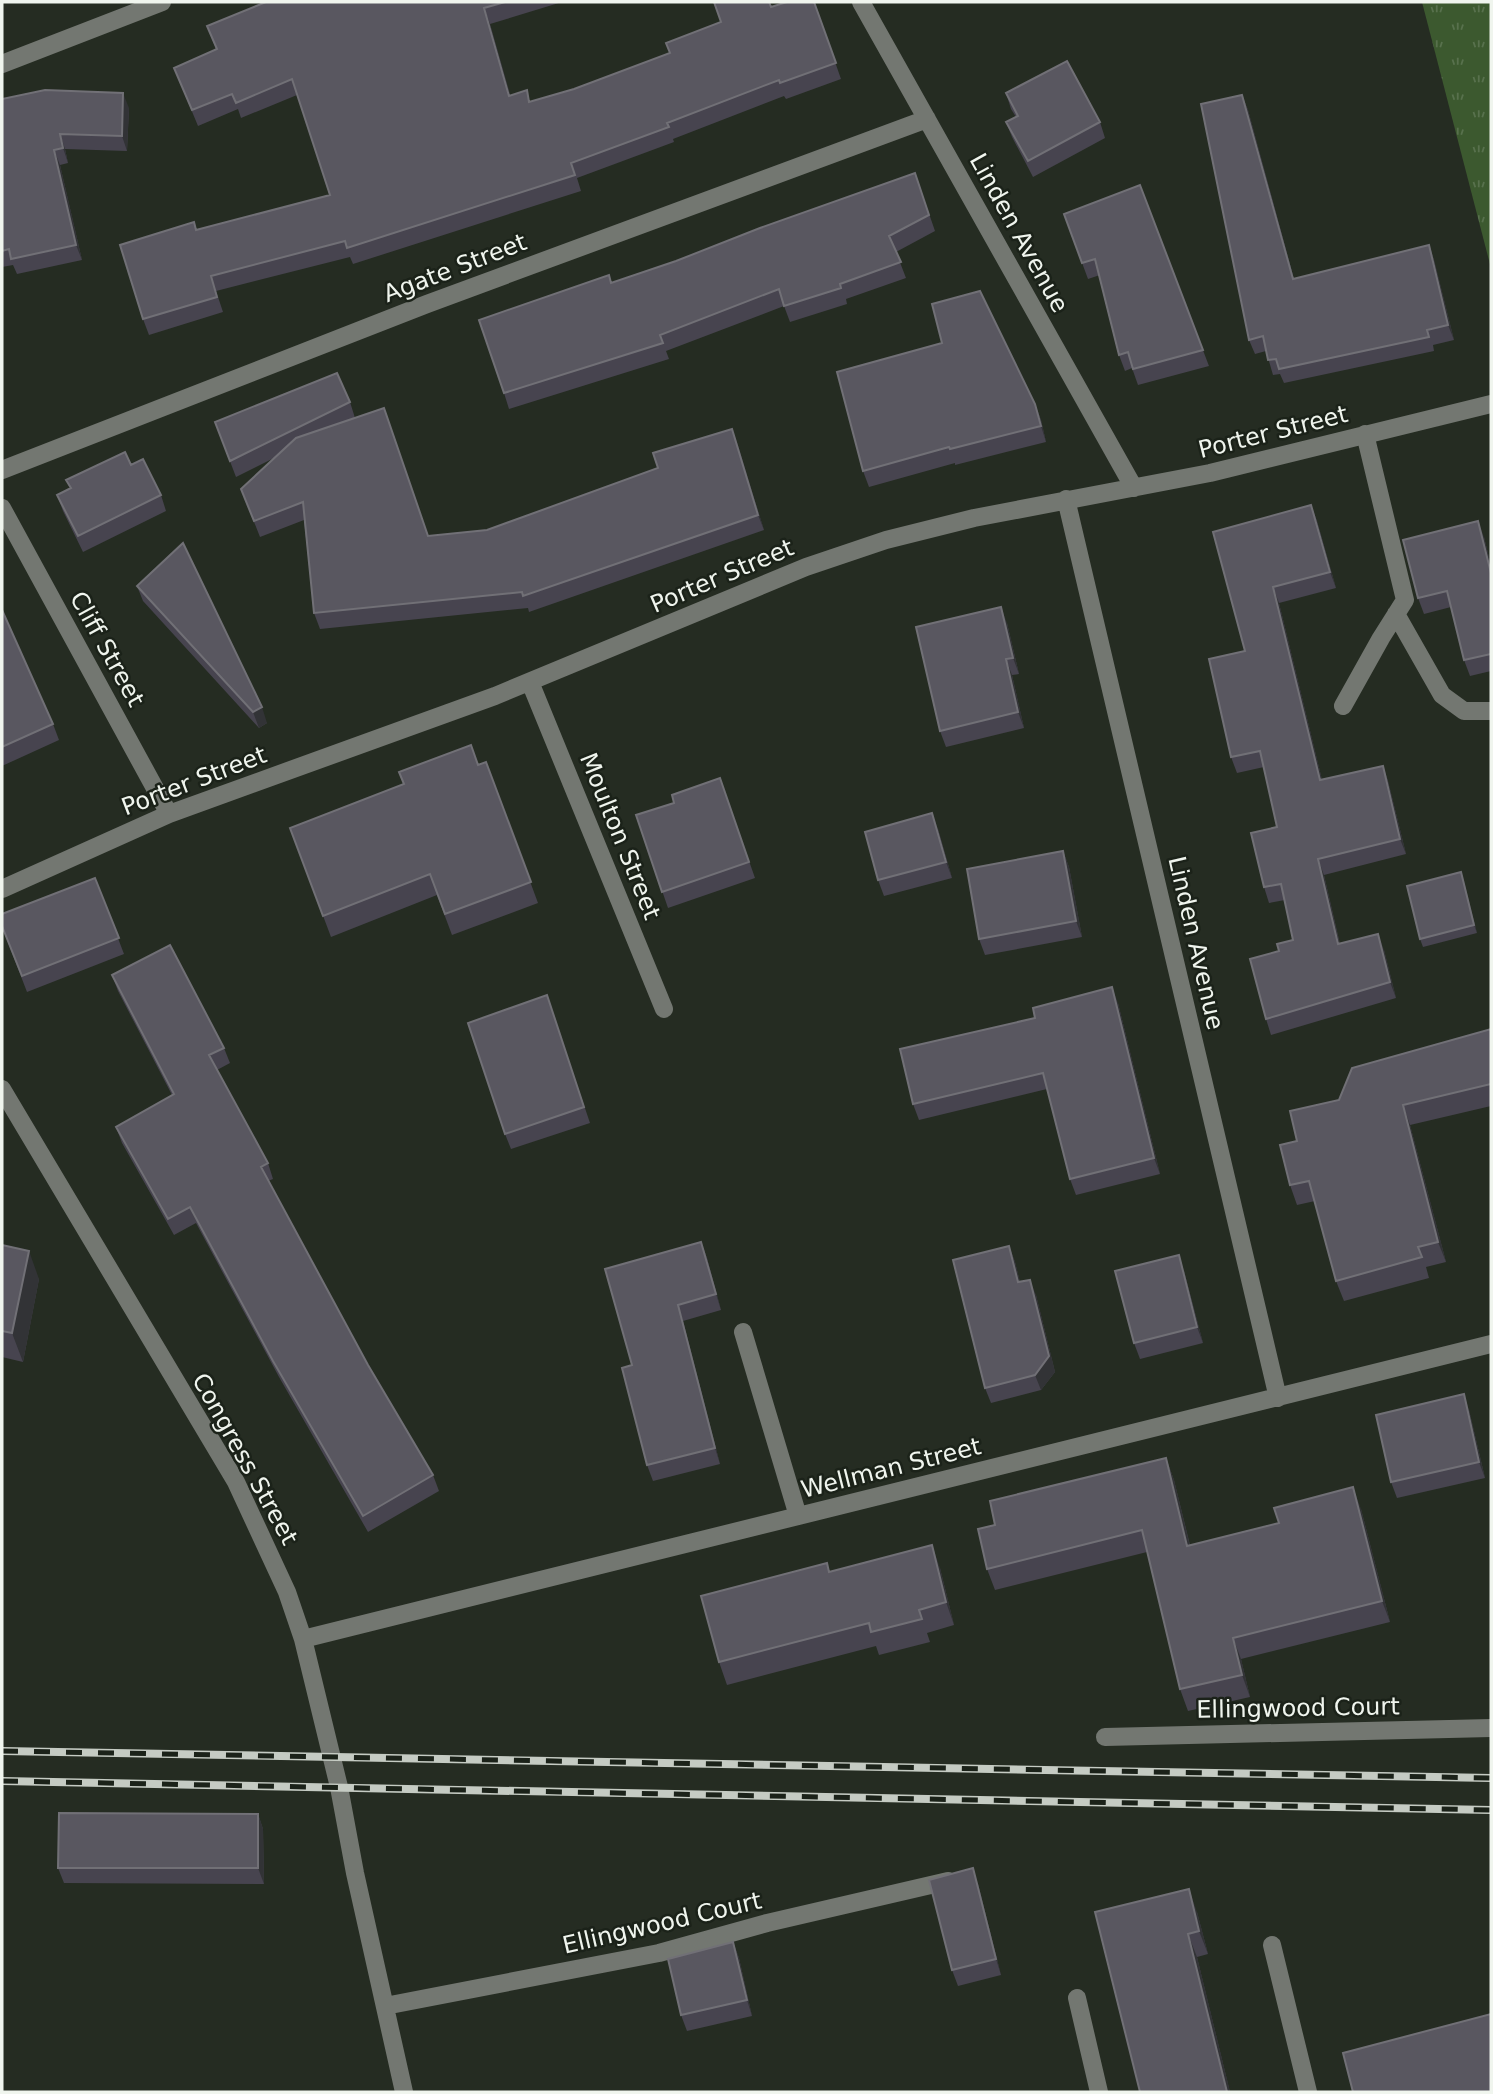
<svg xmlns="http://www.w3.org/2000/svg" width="1493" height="2094" viewBox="0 0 1493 2094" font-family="'DejaVu Sans',sans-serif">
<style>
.park{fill:url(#park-tufts)}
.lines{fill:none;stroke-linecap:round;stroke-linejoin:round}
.minor{stroke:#737771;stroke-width:18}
.rail-casing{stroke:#c5cbc3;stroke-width:8}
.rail{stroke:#1b2219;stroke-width:5;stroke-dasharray:16;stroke-linecap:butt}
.wall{fill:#47444f}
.shaded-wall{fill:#323336}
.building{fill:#595760;stroke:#717076;stroke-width:2}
.labels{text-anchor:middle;stroke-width:5;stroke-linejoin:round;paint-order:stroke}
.street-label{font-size:24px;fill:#f0f5ee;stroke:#1b2219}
</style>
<defs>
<pattern id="park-tufts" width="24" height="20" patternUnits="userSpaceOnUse" patternTransform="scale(1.75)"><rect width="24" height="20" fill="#3c592f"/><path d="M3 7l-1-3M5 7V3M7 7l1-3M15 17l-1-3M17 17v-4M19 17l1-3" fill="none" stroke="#58714d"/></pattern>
</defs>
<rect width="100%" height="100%" fill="#252c22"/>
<path class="park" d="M1422,2H1491V268Z"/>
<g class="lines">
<path class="minor" d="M861,2L1134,488
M2,64L162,2
M2,470L427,304L927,119
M1066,499L1278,1398
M2,508L169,814
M1396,614L1442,695L1464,711H1491
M530,682L664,1009
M1343,706L1381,638L1405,600L1365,434
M2,889L169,814L495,696L806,567L886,540L974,518L1210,473L1491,404
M2,1089L236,1482L287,1592L303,1639L339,1787L355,1873L404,2092
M743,1332L798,1516
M303,1639L1491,1344
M1105,1737L1491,1728
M1272,1945L1308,2092
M1077,1998L1099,2092
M385,2006L659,1953L767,1923L948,1881"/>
<g class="rail-casing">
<path id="rail" d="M2,1751L1491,1778
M2,1781L1491,1810"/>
</g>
<use href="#rail" class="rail"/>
</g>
<path class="wall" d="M266,2H562L490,24L510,95L531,102L574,89L670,53L721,22L770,2L772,7L814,2L841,79L786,99L784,96L673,139L674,142L577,178L581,191L353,264L350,257L216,291L223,312L149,335L143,319L197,230L330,195L297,95L241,118L238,109L198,126L174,68L216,49L207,26Z
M1006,93L1100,122L1105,138L1033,177L1012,137L1006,122L1016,117L1011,109Z
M1242,95L1248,110L1294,279L1429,245L1434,260L1454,340L1433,345L1434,351L1284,383L1280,374L1273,375L1266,351L1255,354L1249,340Z
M2,99L129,108L127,151L65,149L68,163L60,165L82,260L17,274L13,265L2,267Z
M915,173L935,231L896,252L906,278L846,299L847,304L790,322L784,306L666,351L669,359L509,409L504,393L611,283L676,261Z
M1140,185L1209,366L1138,385L1132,368L1125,371L1119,355L1100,275L1088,279L1064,214Z
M350,402L355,418L428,536L487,530L658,468L732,429L764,530L529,612L528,608L320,629L314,613L304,520L260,537L241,489L276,457L236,477L215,422Z
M1035,404L1041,420L1046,442L955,465V463L869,487L863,471Z
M131,465L161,495L166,511L83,552L63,511L57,495L70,489L66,480Z
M1311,505L1317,521L1336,588L1279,603L1322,780L1383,766L1388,781L1406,854L1324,875L1340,944L1384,950L1396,998L1271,1035L1266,1019L1279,951L1293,940L1285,900L1269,903L1264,887L1277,827L1264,767L1237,773L1231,757L1245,651L1213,532Z
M1484,537L1491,566V671L1470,676L1464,660L1451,607L1424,614L1418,598Z
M137,586L267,723L259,728L143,601Z
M2,610L53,724L59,740L2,766Z
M1007,623L1019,674L1012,675L1024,728L946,747L940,731Z
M486,762L538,903L452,935L437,895L331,937L290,828Z
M720,778L755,878L668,908L636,815L674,803Z
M938,829L952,878L884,896L878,880Z
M1063,851L1069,867L1082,937L985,955L979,939Z
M1461,872L1477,933L1423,947L1420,939Z
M95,878L124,954L27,992L2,927Z
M112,975L224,1048L230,1063L217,1070L268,1163L273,1179L268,1181L368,1365L433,1475L439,1491L368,1532L279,1377L196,1223L174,1235L122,1143L116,1127L172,1095L118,991Z
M547,995L590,1123L511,1149L505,1134Z
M1118,1003L1160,1174L1076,1195L1070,1179L1047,1089L919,1120L913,1104Z
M1491,1029V1106L1410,1125L1446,1262L1426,1267L1429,1278L1344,1301L1336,1281L1315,1201L1297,1205L1290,1185L1297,1141L1339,1100Z
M701,1242L707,1258L721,1310L683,1321L720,1464L653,1481L647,1465L632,1365Z
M2,1245L39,1279L23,1362L2,1357Z
M1009,1246L1015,1262L1020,1282L1036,1295L1055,1372L1041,1390L991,1403L985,1388Z
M1184,1271L1203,1343L1140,1359L1134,1343Z
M1469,1410L1485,1478L1397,1498L1391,1482Z
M1166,1458L1174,1480L1190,1545L1361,1509L1390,1622L1241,1659L1250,1697L1188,1711L1180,1689L1147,1552L995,1590L987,1569L995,1525Z
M940,1568L954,1625L927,1633L930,1642L879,1655L876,1646L727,1685L719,1662L830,1572Z
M258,1814L263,1829L264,1884L64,1883L58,1868Z
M978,1884L1001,1975L958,1986L952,1970Z
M1095,1912H1197L1208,1954L1197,1957L1230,2092H1140Z
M733,1942L739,1958L752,2016L687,2031L681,2015Z"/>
<path class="shaded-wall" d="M484,8L490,24L515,111L509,96Z
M123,93L129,108L127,151L122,136Z
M1242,95L1248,110L1298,294L1293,279Z
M60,134L65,149L68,163L63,148Z
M54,150L60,165L82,260L76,245Z
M1429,245L1434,260L1454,340L1448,325Z
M1035,404L1041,420L1046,442L1041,426Z
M732,429L738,445L764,530L758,515Z
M1311,505L1317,521L1336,588L1330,572Z
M1478,521L1484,537L1491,566V573Z
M1273,587L1279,603L1326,796L1320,780Z
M1001,607L1007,623L1019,674L1013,658Z
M1006,659L1012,675L1024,728L1018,712Z
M262,707L267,723L259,728L253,712Z
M1383,766L1388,781L1406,854L1400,839Z
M932,813L938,829L952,878L946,862Z
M1063,851L1069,867L1082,937L1076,921Z
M1318,859L1324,875L1343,960L1338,944Z
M1461,872L1464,881L1477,933L1474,925Z
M1378,934L1384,950L1396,998L1390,982Z
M1112,987L1118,1003L1160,1174L1154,1158Z
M1403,1105L1410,1125L1446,1262L1438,1242Z
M701,1242L707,1258L721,1310L716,1294Z
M1009,1246L1015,1262L1024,1298L1018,1282Z
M29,1251L39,1279L23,1362L12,1333Z
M1179,1255L1184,1271L1203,1343L1197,1327Z
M1030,1280L1036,1295L1055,1372L1041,1390L1035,1375Z
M678,1305L683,1321L720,1464L715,1448Z
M1464,1394L1469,1410L1485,1478L1479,1462Z
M1166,1458L1174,1480L1195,1567L1187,1546Z
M1353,1487L1361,1509L1390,1622L1382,1601Z
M932,1545L940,1568L954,1625L946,1602Z
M1233,1638L1241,1659L1250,1697L1242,1675Z
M258,1814L263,1829L264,1884L258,1868Z
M973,1868L978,1884L1001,1975L996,1959Z
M1189,1889L1197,1912L1208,1954L1199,1931Z
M1188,1934L1197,1957L1230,2092H1227Z
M733,1942L739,1958L752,2016L747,2000Z"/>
<path class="building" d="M266,2H505L484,8L509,96L527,90L529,102L574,89L670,53L666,43L721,22L714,2H769L771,7L787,2H814L836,63L780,83L779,80L667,123L669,127L571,163L575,175L347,248L345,241L211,276L217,297L143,319L120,245L194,222L196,230L330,195L292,79L236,103L232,94L192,110L174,68L217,49L207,26Z
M1067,61L1100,122L1028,161L1006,122L1018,116L1006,93Z
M45,90L123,93L122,136L60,134L63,148L54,150L76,245L11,259L9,249L2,251V99Z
M1242,95L1293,279L1429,245L1448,325L1427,330L1429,337L1279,369L1276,359L1268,360L1263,336L1249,340L1201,104Z
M915,173L929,215L889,236L901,262L840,284L841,288L784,306L779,289L660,335L663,343L504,393L479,320L609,275L611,283L676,261L760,228Z
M1140,185L1203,350L1133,369L1128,352L1119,355L1095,259L1082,263L1064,214Z
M980,291L1035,404L1041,426L950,449L949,447L863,471L837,372L942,343L932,304Z
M337,373L350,402L230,461L215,422Z
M384,408L428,536L487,530L658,468L653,453L732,429L758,515L523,596L522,592L314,613L303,502L254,521L241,489L296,438Z
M125,452L131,465L143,459L161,495L78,536L57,495L71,488L66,480Z
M1311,505L1330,572L1273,587L1320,780L1383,766L1400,839L1318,859L1338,944L1378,934L1390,982L1266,1019L1250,959L1279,951L1277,944L1293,940L1281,884L1264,887L1251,833L1277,827L1260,751L1231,757L1209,659L1245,651L1213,532Z
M1478,521L1491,573V654L1464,660L1447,591L1418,598L1403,540Z
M183,543L262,707L253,712L137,586Z
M1001,607L1013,658L1006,659L1018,712L940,731L916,627Z
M2,610L53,724L2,747Z
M471,745L478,765L486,762L531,882L445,914L430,874L323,916L290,828L404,784L399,772Z
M720,778L749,862L662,892L636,815L674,803L672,795Z
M932,813L946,862L878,880L865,832Z
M1063,851L1076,921L979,939L967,869Z
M1461,872L1474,925L1420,939L1407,886Z
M95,878L119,938L22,976L2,926V914Z
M170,945L224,1048L209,1055L268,1163L261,1167L368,1365L433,1475L363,1516L273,1361L190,1207L168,1219L116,1127L174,1094L112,975Z
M1112,987L1154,1158L1070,1179L1043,1073L913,1104L900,1049L1035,1018L1033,1008Z
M547,995L584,1107L505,1134L468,1023Z
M1491,1029V1084L1403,1105L1438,1242L1418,1247L1422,1257L1336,1281L1309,1181L1290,1185L1280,1145L1297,1141L1290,1111L1339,1100L1352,1068Z
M701,1242L716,1294L678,1305L715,1448L647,1465L622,1368L632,1365L605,1269Z
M2,1245L29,1251L12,1333L2,1331Z
M1009,1246L1018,1282L1030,1280L1049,1356L1035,1375L985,1388L953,1260Z
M1179,1255L1197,1327L1134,1343L1115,1271Z
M1464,1394L1479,1462L1391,1482L1376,1415Z
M1166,1458L1187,1546L1279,1523L1274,1508L1353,1487L1382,1601L1233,1638L1242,1675L1180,1689L1142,1530L987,1569L978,1529L995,1525L990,1501Z
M932,1545L946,1602L919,1610L922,1619L871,1632L869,1623L719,1662L701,1596L827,1563L829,1572Z
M59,1813L258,1814V1868H58Z
M973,1868L996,1959L952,1970L929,1880Z
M1189,1889L1199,1931L1188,1934L1227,2092H1140L1095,1912Z
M733,1942L747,2000L681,2015L668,1959Z
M1491,2014V2092H1353L1343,2053Z"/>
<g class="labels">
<g class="street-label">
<text transform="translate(1019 233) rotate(61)" y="8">Linden Avenue</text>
<text transform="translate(455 268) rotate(-21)" y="8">Agate Street</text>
<text transform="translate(1273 432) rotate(-14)" y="8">Porter Street</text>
<text transform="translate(722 576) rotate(-23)" y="8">Porter Street</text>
<text transform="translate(107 649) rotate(61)" y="8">Cliff Street</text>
<text transform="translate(194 781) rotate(-21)" y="8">Porter Street</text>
<text transform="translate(620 836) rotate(68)" y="8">Moulton Street</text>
<text transform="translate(1196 943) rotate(77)" y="8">Linden Avenue</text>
<text transform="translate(245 1459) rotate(61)" y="8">Congress Street</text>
<text transform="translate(891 1468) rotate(-14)" y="8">Wellman Street</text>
<text transform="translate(1298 1708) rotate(-1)" y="8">Ellingwood Court</text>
<text transform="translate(662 1923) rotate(-13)" y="8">Ellingwood Court</text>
</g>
</g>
<rect width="1493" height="2094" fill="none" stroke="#f0f5ee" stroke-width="7"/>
</svg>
